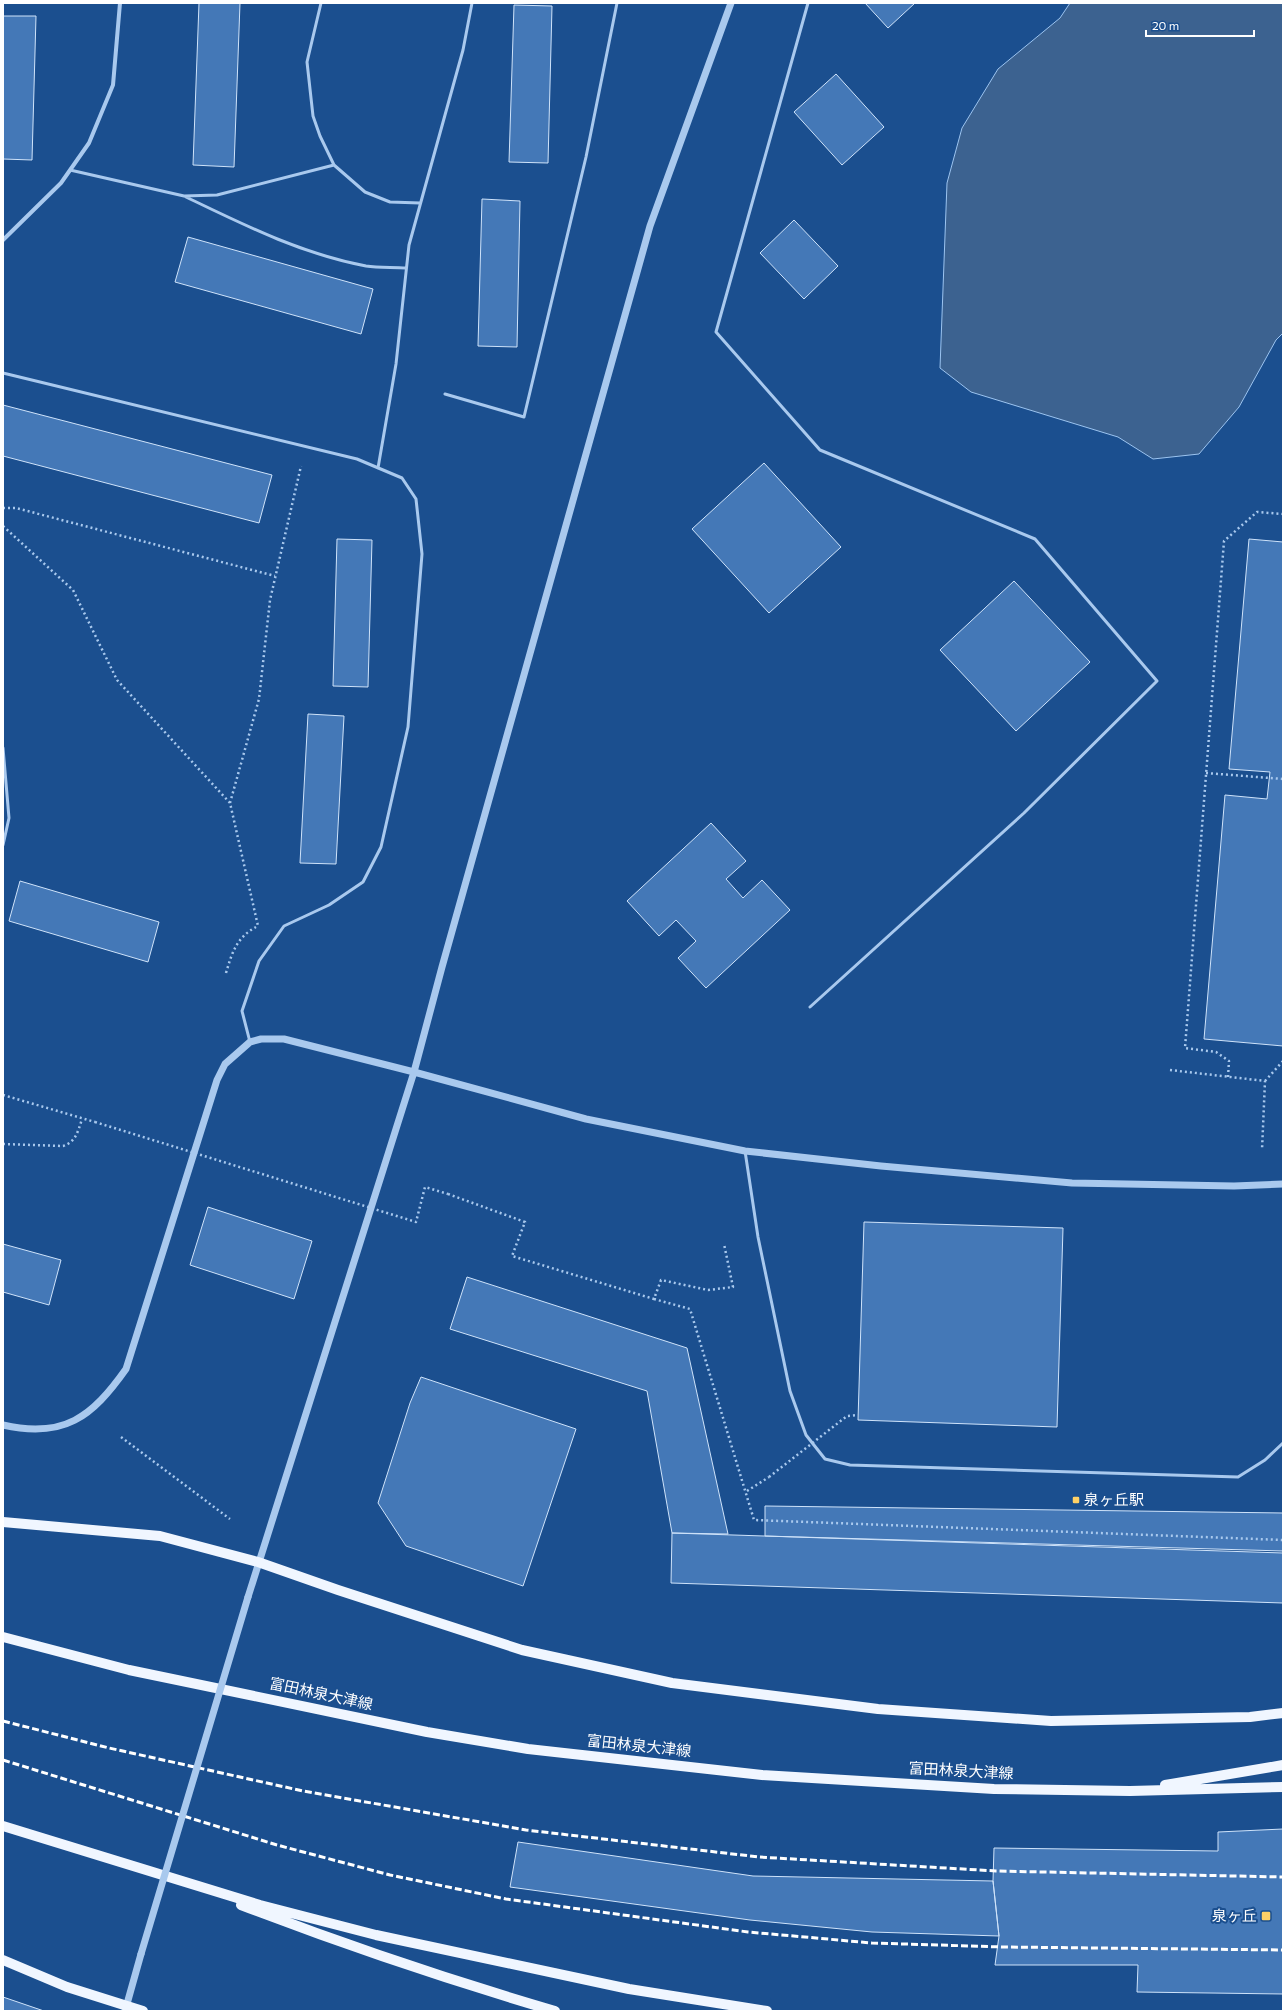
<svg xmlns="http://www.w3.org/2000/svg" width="1286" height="2014" viewBox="0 0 1286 2014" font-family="Commissioner,'Noto Sans JP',sans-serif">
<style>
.water{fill:#3c6290;stroke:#9cc4f0}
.building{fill:#4478b7;stroke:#cfe3fa}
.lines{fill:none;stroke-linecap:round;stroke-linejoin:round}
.path{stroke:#a9c9ee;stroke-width:2.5;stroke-dasharray:2 3;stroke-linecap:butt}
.service{stroke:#a9c9ee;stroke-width:3}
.minor{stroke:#a9c9ee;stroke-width:4}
.tertiary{stroke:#a9c9ee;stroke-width:7}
.primary{stroke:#f0f6ff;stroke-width:10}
.rail{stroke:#fff;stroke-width:3;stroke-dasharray:7 3;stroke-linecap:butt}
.path-bridge{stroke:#a9c9ee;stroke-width:2.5;stroke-dasharray:2 3;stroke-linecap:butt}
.tertiary-bridge{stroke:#a9c9ee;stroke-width:7}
.poi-dot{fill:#ffd166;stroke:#1b4f8f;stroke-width:1.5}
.labels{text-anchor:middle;stroke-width:4;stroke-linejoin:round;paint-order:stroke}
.poi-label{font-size:15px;fill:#fff;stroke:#1b4f8f;text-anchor:start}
.street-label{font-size:15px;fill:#fff;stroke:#1b4f8f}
</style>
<rect width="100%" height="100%" fill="#1b4f8f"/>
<path class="water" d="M1070,3H1283V333L1276,340L1239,407L1199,454L1153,459L1118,437L971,392L940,368L947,183L962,128L998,69L1060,18Z"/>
<path class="building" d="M199,3H240L234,167L193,165Z
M865,3H915L888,28Z
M514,5L552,6L548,163L509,162Z
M3,16H36L32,160L3,159Z
M836,74L884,127L842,165L794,112Z
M482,199L520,201L517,347L478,346Z
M794,220L838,266L804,299L760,253Z
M188,237L373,289L361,334L175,282Z
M3,405L272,475L259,523L3,456Z
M764,463L841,547L769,613L692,529Z
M337,539L372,540L368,687L333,686Z
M1249,539L1283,542V1046L1204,1039L1225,795L1267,799L1270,772L1229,769Z
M1014,581L1090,662L1016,731L940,650Z
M308,714L344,716L336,864L300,863Z
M711,823L746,861L726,879L743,898L762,880L790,910L706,988L678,958L696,941L676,920L659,936L627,901Z
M20,881L159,922L148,962L9,921Z
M208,1207L312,1241L294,1299L190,1265Z
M864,1222L1063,1228L1057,1427L858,1420Z
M3,1244L61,1260L49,1305L3,1292Z
M467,1277L687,1348L728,1534L672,1533L647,1391L450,1329Z
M421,1377L576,1429L523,1586L406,1546L378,1503L410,1403Z
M765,1506L1283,1513V1551L765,1536Z
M672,1533L1283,1553V1603L671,1583Z
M1283,1829V1994L1137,1992L1138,1965H995L999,1936L993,1881L994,1848L1218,1851V1832Z
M518,1842L753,1876L993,1881L999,1936L872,1932L750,1920L510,1887Z
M3,1997L44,2011H3Z"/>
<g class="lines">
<path class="path" d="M3,508H16L275,576
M3,526L73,590L117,680L230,803L258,926
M1206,773L1283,779
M230,803L259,699L270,600L301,466
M226,973C232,953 236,938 256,927
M1170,1070L1265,1081L1262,1150
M1228,1077L1229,1061L1216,1052L1185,1048L1224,541L1257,512L1283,514
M1265,1081L1283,1061
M3,1095L95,1122
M3,1144L63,1146C76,1142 78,1131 82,1119
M448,1194L525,1222L512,1256L654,1299L661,1280L708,1290L733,1287L724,1244
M654,1299L690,1309L754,1520L1283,1540
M121,1437L230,1519
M747,1491L769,1477"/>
<path class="service" d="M321,3L307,62L313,116L320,136L334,165L365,192L390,202L420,203
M808,3L716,332L820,450L1035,539L1157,681L1024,813L810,1007
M70,170L184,196L217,195L334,165
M186,197C244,225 302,254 366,266C379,268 393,267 406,268
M3,373L357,459L402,478L416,499L422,554L408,727L381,847L363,882L329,905L284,926L259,961L242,1011L250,1042
M445,394L524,417L586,157L617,3
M378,468L396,364L409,245L463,50L472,3
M3,748L9,818L3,845
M745,1151L758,1237L790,1391L806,1435L825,1459L850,1465L1238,1477L1265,1460L1283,1443"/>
<path class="minor" d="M3,240L61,183L89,143L113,85L120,3"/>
<path class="tertiary" d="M3,1425C64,1439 92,1417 126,1369L217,1080L225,1064L250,1042L261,1039H284L414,1072L586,1119L745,1151L881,1166L1072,1183L1234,1186L1283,1184
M248,1597L414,1072L442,967L650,226L731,3
M125,2011L141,1954"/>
<path class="primary" d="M3,1522L160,1536L258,1562L338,1590L522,1650L672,1683L878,1709L1051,1721L1250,1717L1283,1713
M3,1637L129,1670L427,1732L528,1749L762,1775L994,1789L1130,1791L1283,1787
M1165,1785L1283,1765
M3,1826L260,1905L376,1935L629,1989L767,2011
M241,1905C345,1945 449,1980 555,2011
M3,1960L67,1987L143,2011"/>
<path class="rail" d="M3,1721L109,1748L303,1791L526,1830L759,1857L996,1871L1283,1877
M3,1760L277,1845L390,1875L506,1899L748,1932L872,1943L1003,1947L1283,1950"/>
<path class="path-bridge" d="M95,1122L416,1222L425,1187L448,1194
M769,1477L847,1416L858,1415"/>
<path class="tertiary-bridge" d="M141,1954L248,1597"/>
</g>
<g class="poi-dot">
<rect x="1072" y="1496" width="8" height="8" rx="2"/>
<rect x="1261" y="1911" width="10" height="10" rx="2"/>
</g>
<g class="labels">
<g class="poi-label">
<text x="1084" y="1505">泉ヶ丘駅</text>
<text x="1257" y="1921" text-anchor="end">泉ヶ丘</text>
</g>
<g class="street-label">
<text transform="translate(321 1694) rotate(12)" y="5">富田林泉大津線</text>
<text transform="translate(639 1746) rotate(6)" y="5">富田林泉大津線</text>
<text transform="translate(961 1771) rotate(3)" y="5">富田林泉大津線</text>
</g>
</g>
<rect width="1286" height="2014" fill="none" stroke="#ffffff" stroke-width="8"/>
<path d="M1146 30v6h108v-6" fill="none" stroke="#ffffff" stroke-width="2"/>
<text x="1152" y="30" font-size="12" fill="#ffffff" stroke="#1b4f8f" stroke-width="3" paint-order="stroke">20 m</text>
</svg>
